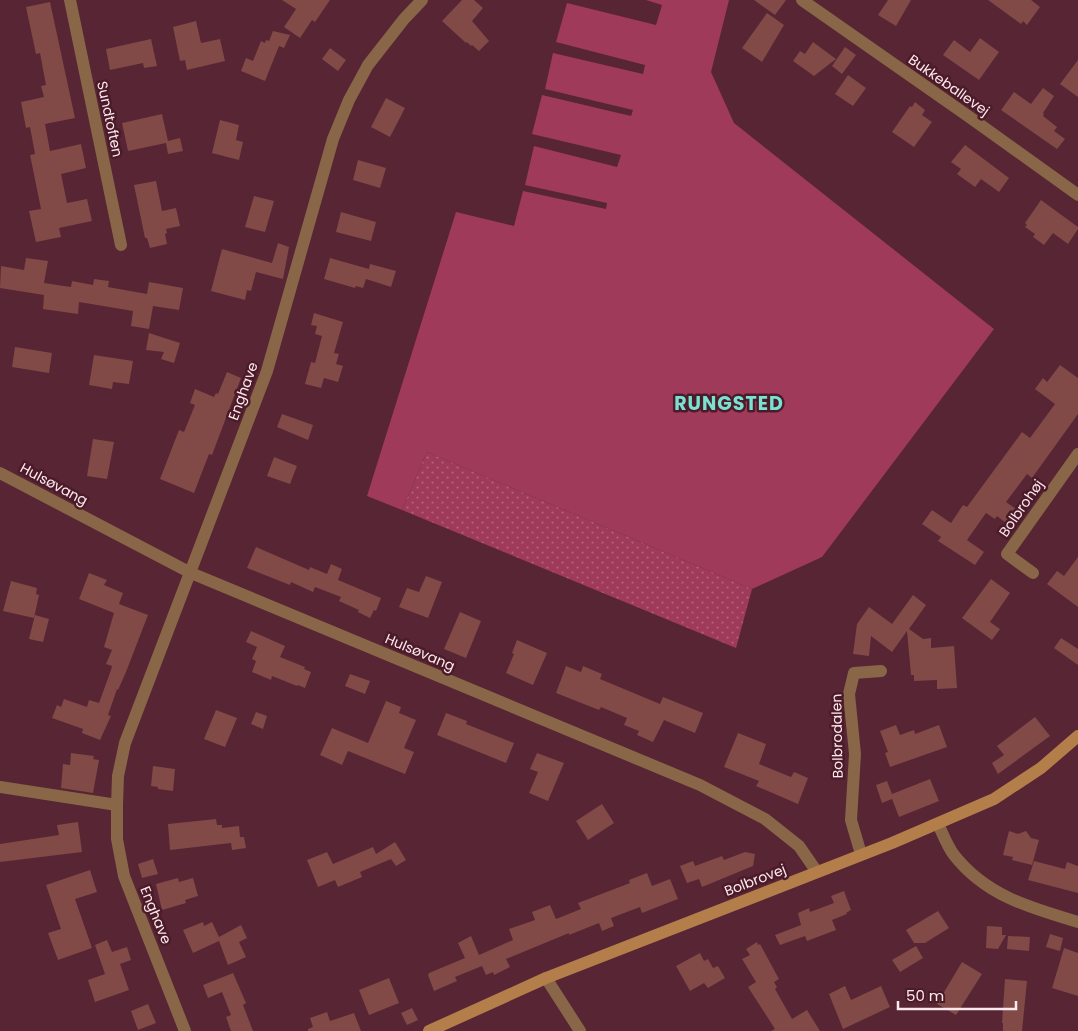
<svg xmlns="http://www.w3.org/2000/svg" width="1078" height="1031" viewBox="0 0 1078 1031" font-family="Poppins,sans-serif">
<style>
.green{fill:#9f3a5b}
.garden{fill:url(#garden-dots)}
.building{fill:#814a47}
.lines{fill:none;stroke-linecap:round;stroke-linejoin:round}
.street{stroke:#886647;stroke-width:12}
.secondary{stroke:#b47e4b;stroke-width:12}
.labels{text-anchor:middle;stroke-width:5;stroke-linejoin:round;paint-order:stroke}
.street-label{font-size:14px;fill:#fee9ee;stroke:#4c1b2a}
.district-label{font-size:19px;font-weight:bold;letter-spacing:1px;fill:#7ae2d2;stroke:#4c1b2a}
</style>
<defs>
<pattern id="garden-dots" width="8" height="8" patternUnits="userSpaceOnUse" patternTransform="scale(1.25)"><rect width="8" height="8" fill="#9f3a5b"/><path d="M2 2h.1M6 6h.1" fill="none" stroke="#b2607b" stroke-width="1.8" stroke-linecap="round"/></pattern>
</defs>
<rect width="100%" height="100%" fill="#572534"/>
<path class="green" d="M646,0H729L711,72L734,123L994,329L822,557L752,589L427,452L402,510L367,496L456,212L514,226L523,191L606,209L607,203L525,185L534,146L617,167L621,155L532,134L542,95L631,116L633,110L545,89L553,53L643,74L645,65L556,42L567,3L656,25L662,5Z"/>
<path class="garden" d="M427,452L752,589L736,648L402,510Z"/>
<path class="building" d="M282,0H330L315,22L312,20L300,38L284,27L296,9Z
M462,0H474L483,8L472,21L489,41L479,51L472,45L471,46L467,42L466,43L442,21Z
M754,0H786L775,15Z
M888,0H911L896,26L878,15Z
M988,0H1031L1040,7L1027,25L1023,21L1021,24Z
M50,2L75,118L45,124L50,151L81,144L86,168L61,174L67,203L87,199L92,221L59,228L61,237L36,242L29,211L41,209L30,155L35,154L30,127L26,128L21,102L44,97L41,86L46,85L40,53L36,54L26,7Z
M767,13L784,25L762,62L742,48Z
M196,21L201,43L220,39L225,61L187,70L185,60L180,61L173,27Z
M273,31L290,35L284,48L279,46L265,81L241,71L246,58L253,61L261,41L265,43L266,40L269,41Z
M980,38L999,52L979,80L943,55L954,40L970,52Z
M151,39L157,66L144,68L143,63L110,70L106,49Z
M813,42L836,59L814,76L793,61L800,51L805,54Z
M845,47L856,55L842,74L832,66Z
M330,48L346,60L338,71L322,59Z
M1078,60V97L1060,84Z
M848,75L866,88L853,106L835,94Z
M1043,88L1054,96L1043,113L1044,114L1043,116L1057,127L1054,131L1065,139L1057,149L1001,110L1014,92L1031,104Z
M386,98L405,108L390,137L371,127Z
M915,102L925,110L922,115L932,122L914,147L892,132L910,106L912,107Z
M162,114L168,141L180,138L183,151L168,154L166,143L128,151L122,123Z
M220,120L239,125L236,140L243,142L239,160L212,153Z
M965,145L1009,178L999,192L981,179L975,187L957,174L961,169L951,162Z
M358,160L386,168L380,188L353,180Z
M156,181L162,211L176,208L180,226L166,229L167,233L165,234L167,244L150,248L147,238H145L134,185Z
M254,196L274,201L265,232L245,227Z
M1041,200L1078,227V229L1068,244L1053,233L1044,245L1033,237L1035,234L1025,227L1027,225L1025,223Z
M341,212L376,222L371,241L336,232Z
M278,243L289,247L283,279L256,272L251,291L247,290L245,300L211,291L222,249L272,263Z
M26,258L48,261L44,283L71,287L72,281L93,285L94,279L109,281L108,287L147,294L149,282L183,288L179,310L153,306L149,329L131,326L133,311L79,302L78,314L43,309L44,295L0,288L1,266L24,270Z
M330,258L369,269L370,264L396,271L391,287L366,279L368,273L363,288L356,286L355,288L324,279Z
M314,313L343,322L334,353L339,354L336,364L343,366L338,382L324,378L321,388L305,384L311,362L315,363L322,336L315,334L317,326L311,325Z
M149,333L180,343L174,363L161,359L164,352L146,350Z
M15,347L52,353L49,373L12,367Z
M94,355L133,361L129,384L113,382L112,389L89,385Z
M1060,365L1078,378V414L1032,478L1027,474L1006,502L1016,509L1006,523L997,516L995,519L986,513L967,540L984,552L975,565L938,541L941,537L922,524L932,510L951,523L963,505L967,507L1022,432L1030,438L1055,404L1035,389L1043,378L1047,382Z
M227,372L241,378L212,455L209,454L194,493L160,479L179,430L184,432L195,405L190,403L195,389L214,397L216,393L218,394Z
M282,414L313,425L308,440L277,427Z
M93,439L114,442L107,479L87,476Z
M274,457L297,466L290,484L267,476Z
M256,547L309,570L310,567L327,574L331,564L342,569L338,580L381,598L376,611L374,610L370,618L358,612L359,610L339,601L341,597L315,587L313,592L291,582L290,585L247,568Z
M1078,557V607L1047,584L1057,571L1064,576Z
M89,573L107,580L104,585L123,593L119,604L148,615L126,672L118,690L117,689L108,715L111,716L100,740L82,733L83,729L52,718L57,705L61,707L64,699L87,707L89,700L99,703L111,670L112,666L106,664L112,650L104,647L114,613L79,599Z
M426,576L442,582L428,618L399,607L407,588L419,592Z
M991,579L1010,593L990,622L1000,629L992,640L962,618Z
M11,581L37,588L36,594L39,595L34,618L3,611Z
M913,595L926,605L909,629L923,639L931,638V648L954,646L957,688L937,689V680L914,681V675H911L907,631L892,652L871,636L869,656L853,654L857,624L869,607L892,624Z
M460,612L481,621L466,658L444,649Z
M35,615L49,619L43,642L29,639Z
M251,631L285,646L280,657L305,667L304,669L311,672L305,688L298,685L297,686L272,676L271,680L252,672L256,661L252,659L257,647L246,642Z
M1061,638L1078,649V665L1054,648Z
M517,640L547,653L533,685L506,673L514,654L512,653Z
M566,666L581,672L583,666L602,674L600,679L660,704L663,697L703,713L695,733L664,720L653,742L637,735L639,731L624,725L627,718L601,707L599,710L556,693Z
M350,674L370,681L365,694L345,686Z
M386,701L401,707L399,713L416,720L404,748L414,752L405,774L348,751L342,765L320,755L332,728L368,743Z
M216,710L237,718L225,747L204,739Z
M256,712L267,716L263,729L251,724Z
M446,713L467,721L466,724L514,743L506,763L437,735Z
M1035,717L1050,736L998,774L992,763L1004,755L997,746Z
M896,725L900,735L914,730L915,734L939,725L947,747L890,767L885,753L888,752L880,731Z
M738,733L766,744L759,764L791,777L794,772L808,778L798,804L756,786L759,781L724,767Z
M71,753L94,756L93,759L99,760L93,793L61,788L63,764L70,765Z
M537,753L564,763L548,801L529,793L538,772L530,769Z
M153,766L175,769L173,791L158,789V787L151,786Z
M930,779L939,801L899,817L892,799L882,803L876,785L887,781L892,794Z
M602,804L614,823L588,840L576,821Z
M216,819L217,825H222V828L239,826L240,837H244L246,848L232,850L231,843L170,850L168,824Z
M78,822L82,852L0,862V844L59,835L57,825Z
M1009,831L1018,834L1026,831L1031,838L1039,840L1032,865L1012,860L1013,857L1003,855Z
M395,842L406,860L396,866L391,859L360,872L362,877L338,887L335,880L318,887L307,860L327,852L333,864L373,847L376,854Z
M745,852L755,854L753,866L702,887L699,879L687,883L680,866L693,861L695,866L722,856L724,860Z
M153,859L158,874L142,878L138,864Z
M1034,861L1065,869L1067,862L1078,866V893L1028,880Z
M90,870L97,892L75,899L92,948L58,960L48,933L61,929L46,885Z
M647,873L652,886L670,879L678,899L642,913L640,907L611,918L614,926L602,931L599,923L569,935V933L506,959L510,967L494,975L493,972L486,975L482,966L455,977L457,981L434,991L428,975L429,973L465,958L458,943L471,936L479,955L513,940L509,929L535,920L532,912L550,905L556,919L581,909L578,903L630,883L629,880Z
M178,878L179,882L193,878L198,896L185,900L186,903L162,910L156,884Z
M844,891L851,910L846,913L847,914L832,920L836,930L807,941L805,936L780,945L775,935L801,925L798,913L809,908L810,912L834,903L831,896Z
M938,911L949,928L925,943H914L906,930Z
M203,922L204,926L212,922L219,937L241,925L247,938L239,942L246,957L228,965L219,941L193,953L183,930Z
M987,926L1002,927V935H1006L998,949L986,948Z
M1050,934L1063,938L1060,951L1046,947Z
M1008,936L1030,937L1029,951L1007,949Z
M107,940L112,952L127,947L131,960L120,964L129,990L95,1002L88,980L105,974L95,945Z
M757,942L758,945L760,944L779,979L774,982L777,987L775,989L792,1019L807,1010L820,1031H771L775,1029L748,987L756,982L742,959L750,955L746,949Z
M916,946L923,958L900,972L892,960Z
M1064,948L1078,953V996L1052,988Z
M700,953L704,961L708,959L713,968L718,966L725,978L708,988L704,983L690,991L676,966Z
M962,962L982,974L956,1015L937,1004Z
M233,973L246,1003L243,1005L253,1031H231L226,1017L231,1015L222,992L208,998L203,985Z
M389,978L399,1003L369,1015L359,990Z
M1005,979L1027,981L1022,1031H1003V1023H1002Z
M845,986L851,1000L881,986L890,1007L843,1029L829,994Z
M148,1004L156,1023L138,1030L131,1011Z
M412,1008L418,1020L407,1025L401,1013Z
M327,1012L330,1021L354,1013L361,1031H308V1029L313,1027L310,1018Z"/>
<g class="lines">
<path class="street" d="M70,0L121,245
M802,0L968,116L1078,195
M0,473L191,573L700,785L765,819L799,846L817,872
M1033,573L1007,554L1078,454
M0,787L117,805
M938,824C943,834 947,846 954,855C986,896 1031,908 1078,922
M861,854L851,820L855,754L849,694L854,673L881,671
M546,978L580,1031
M185,1031L124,876L117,839V805L118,776L125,743L267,371L333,139L349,100L368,65L404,19L422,0"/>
<path class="secondary" d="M429,1031L546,978L892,843L994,799L1041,768L1078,736"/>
</g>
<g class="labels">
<g class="street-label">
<text transform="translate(949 85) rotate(35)" y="5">Bukkeballevej</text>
<text transform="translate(110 119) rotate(78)" y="5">Sundtoften</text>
<text transform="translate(243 391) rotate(-70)" y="5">Enghave</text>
<text transform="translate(54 484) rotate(28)" y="5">Hulsøvang</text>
<text transform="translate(1021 508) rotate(-55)" y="5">Bolbrohøj</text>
<text transform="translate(420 652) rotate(23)" y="5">Hulsøvang</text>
<text transform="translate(837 736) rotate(-91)" y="5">Bolbrodalen</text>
<text transform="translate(755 880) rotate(-21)" y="5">Bolbrovej</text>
<text transform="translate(156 915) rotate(68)" y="5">Enghave</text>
</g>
<g class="district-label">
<text x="729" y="410">RUNGSTED</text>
</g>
</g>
<path d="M898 1001v8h118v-8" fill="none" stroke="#fee9ee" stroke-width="2.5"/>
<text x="906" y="1001" font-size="15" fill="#fee9ee" stroke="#4c1b2a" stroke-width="4" paint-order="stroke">50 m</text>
</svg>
